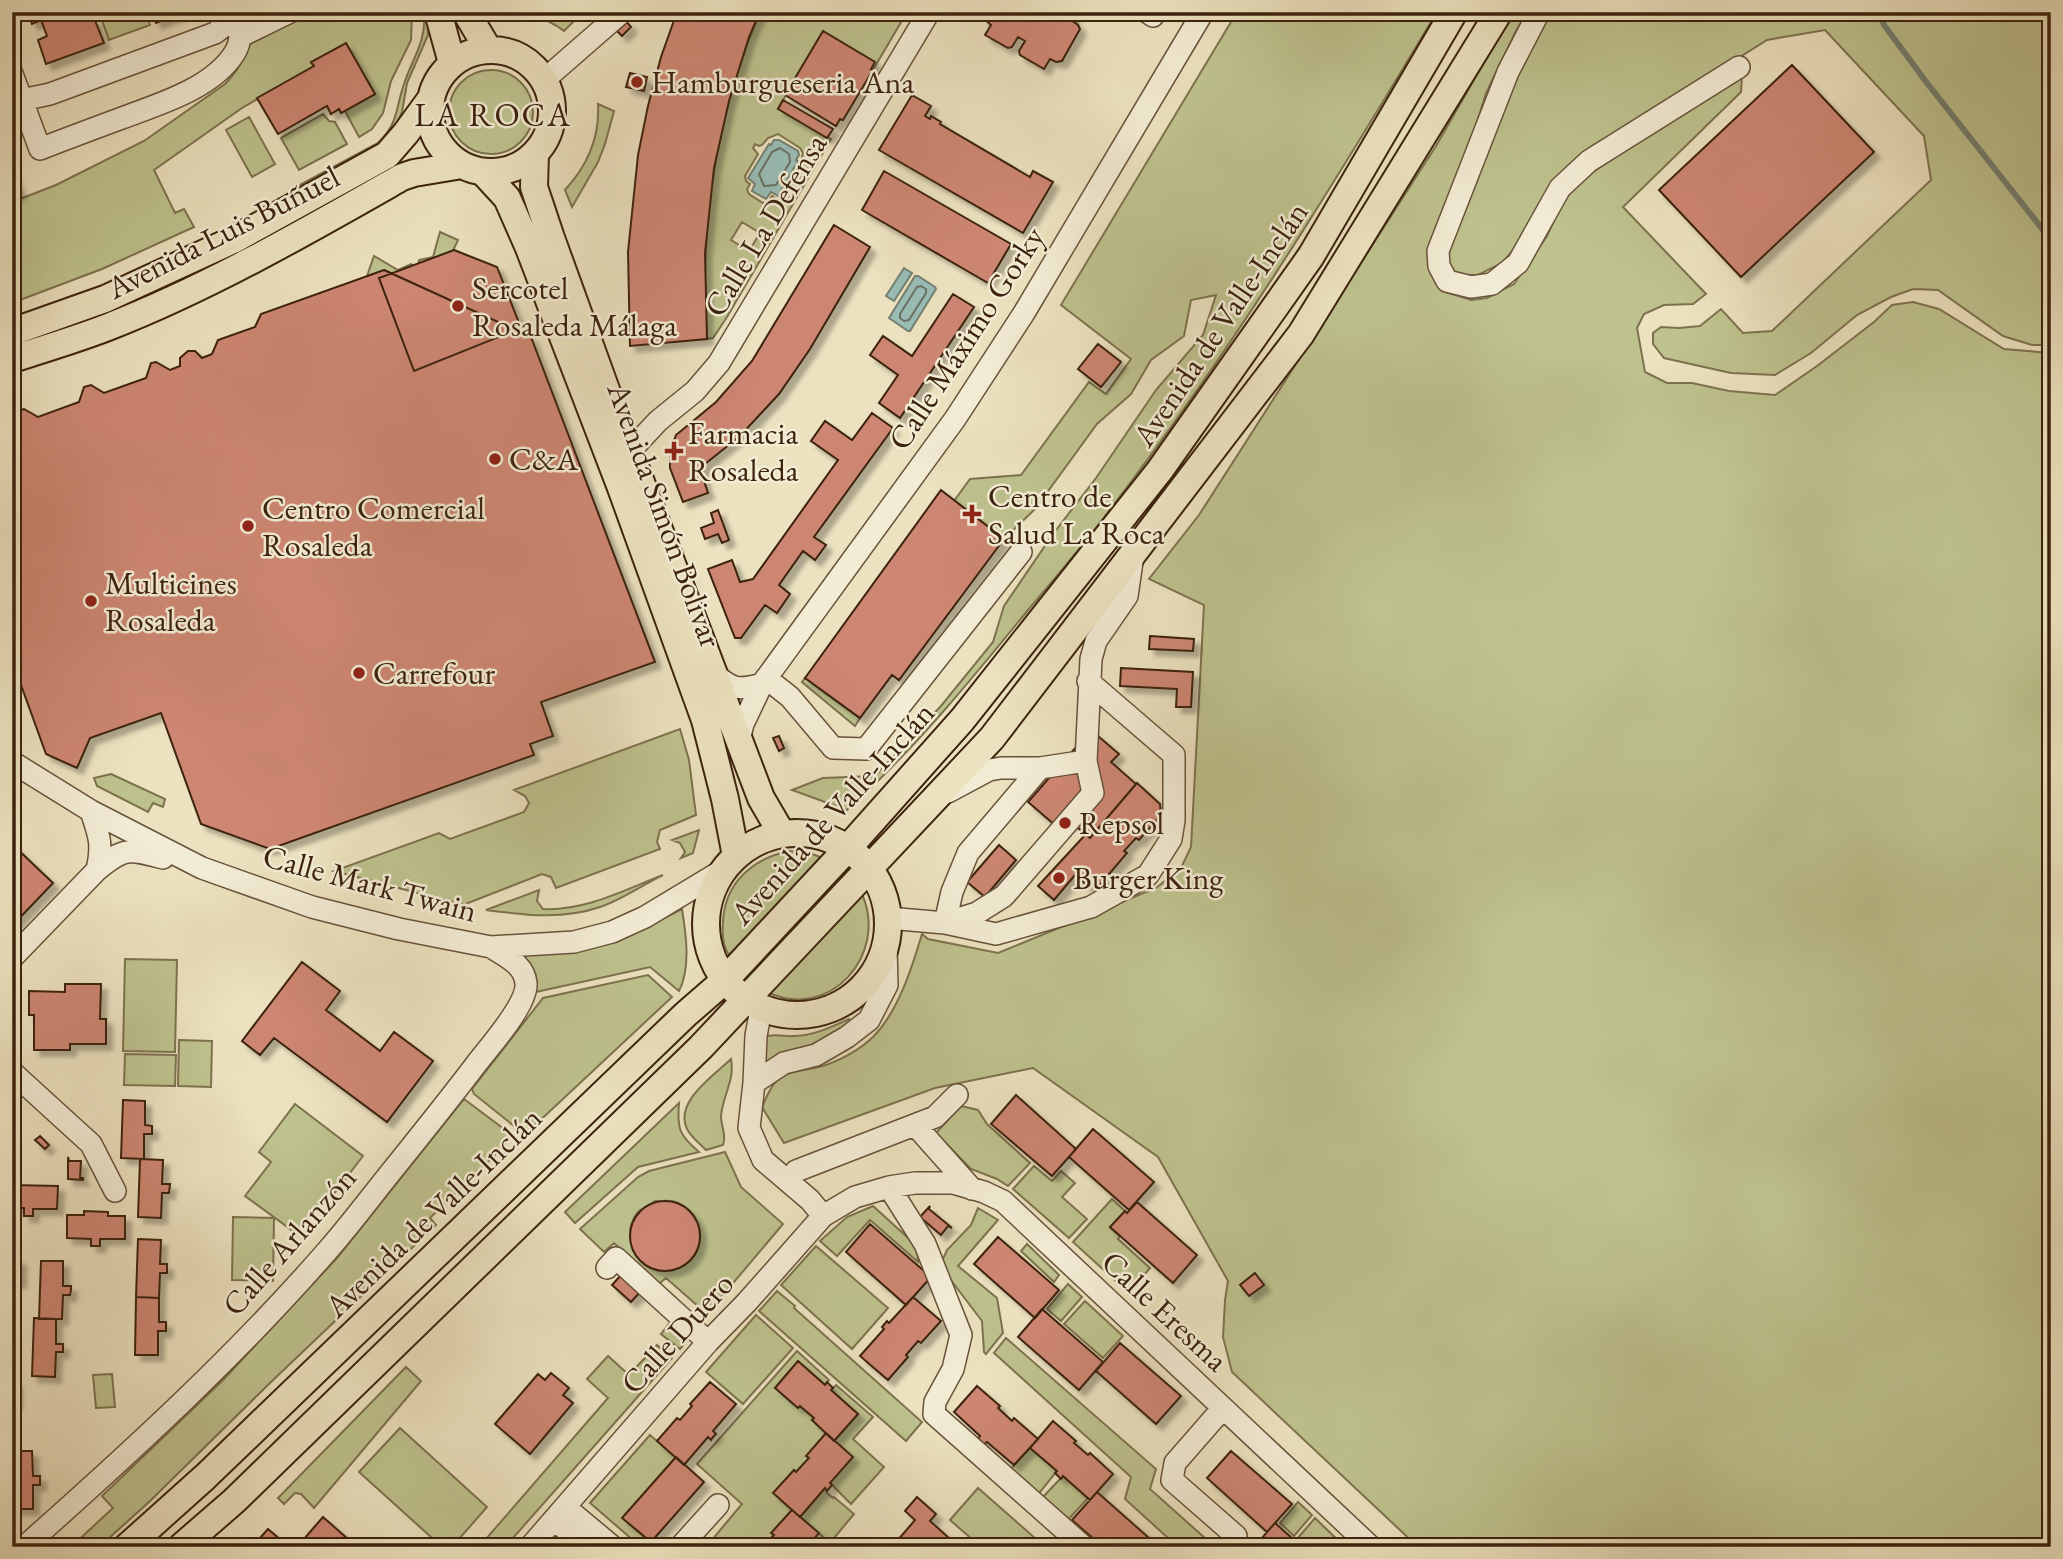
<svg xmlns="http://www.w3.org/2000/svg" width="2063" height="1559" viewBox="0 0 2063 1559" font-family="'EB Garamond',serif">
<style>
.green{fill:#bec28e;stroke:#7d724e;stroke-width:2;fill-rule:evenodd}
.water{fill:#99bdb6;stroke:#747f72;stroke-width:2}
.lines{fill:none;stroke-linecap:round;stroke-linejoin:round}
.shore{stroke:#6a7062;stroke-width:2}
.stream{stroke:#747f72;stroke-width:6}
.building{fill:#cd8672;stroke:#3c220d;stroke-width:2;filter:url(#shadow)}
.minor-casing{stroke:#68523a;stroke-width:24}
.major-casing{stroke:#3c220d;stroke-width:30}
.minor{stroke:#f3ecd5;stroke-width:21}
.major{stroke:#ece2bf;stroke-width:26}
.poi-dot{fill:#8f2418;stroke:#f3ecd5;stroke-width:2.5}
.labels{text-anchor:middle;stroke-width:5;stroke-linejoin:round;paint-order:stroke}
.poi-label{font-size:32px;fill:#3c220d;stroke:#f3ecd5;text-anchor:start}
.street-label{font-size:32px;fill:#3c220d;stroke:#f3ecd5}
.neighbourhood-label{font-size:33px;letter-spacing:2px;fill:#3c220d;stroke:#f3ecd5}
</style>
<defs>
<filter id="shadow"><feDropShadow dx="6" dy="6" stdDeviation="2" flood-color="#0004"/></filter>
</defs>
<rect width="100%" height="100%" fill="#ece2bf"/>
<filter id="stains"><feTurbulence type="fractalNoise" baseFrequency=".00286" numOctaves="4"/><feColorMatrix values="0 0 0 0 .2 0 0 0 0 .09 0 0 0 0 .02 0 0 0 .5 -.17"/></filter>
<radialGradient id="worn" r=".72"><stop offset=".6" stop-color="#630" stop-opacity="0"/><stop offset="1" stop-color="#630" stop-opacity=".3"/></radialGradient>
<path class="green" d="M99,12H145L150,25L109,40Z
M311,12H412L411,40L391,81L383,113L372,129L359,137L345,111L375,94L346,44L311,63L314,66L242,108L154,170L175,213L184,209L194,227L102,269L12,303V202L56,185L144,141L225,84C237,72 244,61 250,44Z
M424,12H427L428,35L407,83L402,112L397,124L380,146L295,193L292,189L378,143C399,122 395,110 404,84C412,59 427,41 424,12Z
M531,12H583L564,31L557,26Z
M760,12H907L873,70L871,69L874,62L823,31L778,109L831,139L727,317L713,338L707,339C699,227 716,116 760,12ZM778,134L800,148L803,153L799,168L801,174L800,176H794L780,199L778,200L772,196L768,202L763,203L749,194L747,189L750,184L746,181L745,176L758,154L753,148L755,144L759,146L762,145L768,138ZM742,222L760,233L749,251L731,240Z
M1237,12H1437C1334,184 1228,357 1105,516C1081,548 1054,579 1028,610C971,680 914,750 847,810L792,790L823,778L875,776L941,706L993,642L1004,606L1053,534L1096,478L1156,390L1203,335L1216,295L1191,300L1184,336L1151,360L1131,394L1097,424L1035,509L1004,539L954,501L970,479L1021,475L1089,382L1106,394L1131,359L1061,305Z
M1513,12H1528L1517,29L1486,93L1432,270L1445,292L1471,300L1487,298L1514,284L1547,236L1562,203L1575,185L1603,165L1742,75L1741,92L1623,207L1706,294L1693,304L1664,305L1644,314L1637,328L1645,372L1667,383H1692L1729,391L1775,395L1817,366L1874,322L1892,305L1913,302L1939,309L2004,349L2051,353V1547H1418L1232,1372L1223,1337L1225,1300L1228,1281L1158,1157L1033,1068L935,1088L784,1143L762,1107C767,1096 772,1083 782,1076C792,1070 808,1070 819,1067C838,1062 860,1050 874,1036C899,1010 912,967 922,934L928,939L998,953L1156,888L1181,868L1191,847L1204,605L1149,579L1199,515L1436,146Z
M1549,12H2051V345H2032L2003,336L1938,290L1913,289L1891,297L1857,315L1811,353L1775,375L1731,373L1664,358L1653,344V333L1661,327L1679,328L1700,326L1721,309L1743,333L1772,331L1931,180L1924,136L1825,30L1767,40L1577,160L1547,190L1525,236L1502,263L1478,275H1458L1442,257L1516,74Z
M449 112a42 42 0 1 1 84 0a42 42 0 1 1-84 0Z
M598,104L614,111L605,144L598,162L572,207L565,190C588,165 600,138 598,104Z
M323,114L329,121L335,122L347,144L299,170L281,138Z
M249,117L275,164L252,177L226,130Z
M294,218L297,223L242,253L118,311L12,350V343Z
M440,232L458,240L440,278L400,277L384,270L367,276L374,256L398,270L411,264L418,268L419,260L433,257Z
M805,678L860,718L855,726L802,682Z
M680,729L689,760L696,815L660,830L657,842L660,849L556,888L551,877L542,874L463,905L334,871L439,833L450,839L524,812L529,803L525,796L514,790Z
M111,774L165,799L163,807L153,803L148,812L97,786L94,778Z
M699,830L693,853L681,858L685,852L680,843L672,840Z
M790,851L812,854L823,858L729,955C723,946 722,934 723,923C724,883 753,858 790,851Z
M839,874L846,881L752,978L746,973Z
M663,875C642,885 621,900 600,907C562,920 525,915 486,910L539,890L537,901L543,909C586,911 624,890 663,875Z
M862,894C889,955 829,1022 767,992Z
M682,909C686,934 691,968 679,991L650,967L531,993L517,954L634,933Z
M125,959L177,960L175,1052L123,1051Z
M648,975L672,997L518,1141L522,1134L519,1130L474,1094L472,1089L543,998Z
M849,1019L854,1024L838,1037L763,1067L765,1037C774,1033 784,1037 794,1036C813,1036 831,1027 849,1019Z
M179,1040L212,1041L211,1087L178,1086Z
M125,1054L176,1055L175,1086L124,1085Z
M731,1059C735,1081 723,1094 721,1116C721,1127 727,1135 723,1145L706,1150C699,1143 691,1137 687,1129C674,1102 713,1076 731,1059Z
M464,1099L512,1135L500,1150L430,1218L436,1225L271,1382L149,1502L99,1547H71L113,1508L102,1496L223,1380L337,1258Z
M679,1103C677,1129 679,1135 699,1152L638,1167L575,1223L565,1212Z
M295,1104L363,1156L327,1203L322,1200L297,1234L245,1196L271,1162L259,1152Z
M961,1106L978,1110L987,1124L1030,1163L1008,1186L997,1179L971,1169L936,1133Z
M725,1152L741,1187L783,1224L707,1314L666,1278L659,1284L614,1243L604,1252L580,1229L638,1177L649,1171ZM655,1201C662,1201 671,1200 676,1202C695,1209 706,1232 697,1251C687,1271 659,1277 642,1262C629,1249 626,1228 637,1213C641,1208 650,1205 655,1201Z
M1034,1166L1052,1181L1061,1171L1075,1183L1062,1197L1087,1219L1069,1238L1013,1189Z
M1112,1199L1125,1211L1110,1228L1120,1236L1118,1239L1150,1268L1129,1293L1073,1242Z
M873,1206L917,1246L918,1262L870,1220L837,1256L820,1241L847,1217Z
M978,1208L998,1220L958,1266L997,1298L1003,1333L986,1354L984,1352L982,1321L947,1275L942,1261L947,1250L971,1225Z
M233,1217L274,1218L273,1281L232,1280Z
M1027,1244L1059,1275L1054,1282L1021,1251Z
M816,1246L888,1308L852,1349L781,1285Z
M1068,1284L1082,1297L1061,1321L1047,1309Z
M777,1291L795,1306L794,1308L922,1422L906,1441L759,1311Z
M1085,1301L1123,1336L1103,1358L1064,1324Z
M756,1315L793,1348L743,1404L706,1372Z
M672,1320L690,1337L680,1349L661,1334Z
M1006,1338L1156,1469L1150,1489L1215,1547H1178L1125,1499L1131,1477L994,1353Z
M657,1345L672,1358L505,1547H479L608,1398L587,1379L608,1356L629,1375Z
M797,1351L829,1380L825,1385L798,1362L775,1388L797,1407L800,1406L814,1418L812,1420L827,1433L807,1456L809,1458L796,1472L794,1470L774,1493L792,1510L772,1532L774,1535L763,1547H706L742,1504L697,1464Z
M406,1367L421,1381L314,1508L301,1494L295,1493L284,1504L278,1498Z
M112,1374L115,1407L96,1408L93,1375Z
M836,1385L873,1417L853,1439L884,1467L851,1504L830,1483L834,1441L858,1414L831,1390Z
M400,1428L487,1507L452,1547H442L359,1472Z
M650,1435L676,1457L623,1518L651,1542L647,1547H641L590,1503Z
M1030,1448L1057,1471L1036,1497L1008,1472Z
M1063,1476L1088,1498L1066,1522L1040,1500Z
M825,1488L827,1491V1493L833,1498L834,1497L854,1514L830,1543L800,1517Z
M978,1488L1036,1539L1029,1547H981L950,1520Z
M1298,1502L1312,1515L1294,1536L1280,1523Z
M1315,1518L1345,1547H1306L1297,1539Z"/>
<path class="water" d="M774,140H779L798,151L799,155L796,160L798,161L778,196L771,192L766,199L752,191L755,184L748,178L769,144L771,145Z
M904,268L912,273L894,301L886,296Z
M915,276H918L935,287L936,289L910,331H908L889,318Z"/>
<g class="lines">
<path class="shore" d="M780,148L789,154L790,162L776,185L764,186L759,174L772,152Z
M921,286L926,289V293L909,320L904,321L900,318V314L917,287Z"/>
<path class="stream" d="M1879,12L1884,25L1927,83L2051,240"/>
</g>
<path class="building" d="M27,12H83L86,21L94,18L104,43L46,64L38,40L47,36L41,20L32,24Z
M152,12H184L156,23Z
M677,12H760L749,37L729,101L714,168L705,253L707,339L630,346L628,252L638,155L648,106L661,57Z
M987,12H1076L1071,20L1078,25L1080,29L1062,61L1056,62L1050,59L1044,69L1020,55L1019,51L1025,41L1018,37L1012,47L1008,48L985,35L991,25L984,19Z
M627,22L631,27L622,36L617,31Z
M823,31L875,62L871,69L873,70L843,120L840,119L836,126L785,95Z
M346,43L375,94L341,113L339,109L331,114L327,106L278,134L257,98L314,66L311,62Z
M1792,65L1874,152L1741,277L1659,190Z
M630,73L647,77L644,91L626,87Z
M912,95L931,106L925,116L930,119L931,116L941,122L940,124L1030,177L1033,171L1053,182L1023,233L879,150Z
M783,100L833,129L827,138L778,109Z
M884,171L1011,244L988,283L862,210Z
M12,172L20,192L12,195Z
M834,225L870,247L810,349L779,394L740,436L705,464L702,475L708,493L683,502L670,468V452L676,435L716,402L752,361Z
M454,250L497,267L521,328L414,371L379,278Z
M384,270L531,337L655,662L541,702L553,736L530,744L534,755L270,849L201,824L161,713L90,738L77,768L46,754L12,660V434L18,422V411L24,409L38,417L79,402L84,387L91,385L104,393L146,378L151,363L156,362L170,370L180,366V358L188,351H195L202,358L212,354L218,340L255,327L261,314Z
M953,294L974,307L900,418L879,403L898,375L870,355L883,336L912,356Z
M1098,344L1121,362L1101,387L1078,369Z
M872,413L893,428L814,537L826,545L815,560L803,551L779,585L790,594L777,613L765,605L741,638H735L708,569L732,560L740,582L753,579L838,460L811,441L825,421L852,440Z
M941,490L1004,539L899,680L892,675L860,718L805,678Z
M718,510L729,540L722,543L718,534L705,539L701,528L714,523L711,513Z
M1150,636L1194,639L1193,651L1149,649Z
M1121,668L1193,672L1191,707H1176L1177,689L1120,686Z
M1091,730L1119,754L1111,762L1136,784L1090,838L1064,816L1056,826L1028,802Z
M779,736L784,748L779,751L773,738Z
M1137,783L1160,804L1161,815L1139,840L1136,838L1124,851L1127,853L1099,886H1088L1075,875L1054,900L1038,886L1086,834L1090,838Z
M12,844L53,883L12,926Z
M999,845L1016,860L985,897L967,882Z
M302,962L340,991L326,1010L380,1051L394,1032L433,1061L387,1122L274,1038L260,1055L242,1041Z
M65,984H101L100,1019H106V1044H70V1050H34V1015H29V991L65,992Z
M1016,1095L1076,1149L1052,1176L991,1124Z
M123,1100L145,1101V1125L152,1126V1134H144V1159L121,1158Z
M1093,1129L1154,1182L1129,1210L1069,1157Z
M40,1136L49,1145L45,1149L35,1140Z
M68,1157L69,1161H81L80,1178H83V1180L68,1179Z
M140,1159L163,1160L162,1184H170L169,1193H162L161,1218L138,1217Z
M12,1185L58,1186L57,1209H33V1216H24V1208H12Z
M630 1236a35 35 0 1 1 70 0a35 35 0 1 1-70 0Z
M1137,1202L1197,1255L1173,1283L1110,1227L1125,1211L1127,1213Z
M930,1206L929,1209L952,1228L948,1226L941,1235L920,1217Z
M84,1211L108,1212V1216H125V1239H100V1246H91V1239L67,1238V1215H84Z
M870,1224L931,1277L906,1305L846,1252Z
M998,1237L1059,1290L1035,1318L974,1264Z
M138,1239L161,1240L160,1264H167V1273H160L159,1298L136,1297Z
M12,1259L20,1260V1282H12Z
M41,1261H63V1286H71V1290L70,1295H63L62,1319H39Z
M1255,1273L1264,1285L1249,1296L1240,1285Z
M622,1274L641,1291L631,1302L612,1285Z
M136,1297L159,1298V1322H166V1331H158V1355H135Z
M913,1297L941,1321L921,1343L918,1341L906,1355L908,1357L888,1380L860,1356L884,1329L882,1327L887,1321L889,1323Z
M1042,1309L1103,1362L1079,1390L1018,1337Z
M34,1318L56,1319V1344H63V1352H56L55,1377L32,1376Z
M1120,1343L1181,1396L1156,1424L1096,1371Z
M798,1361L825,1385L827,1382L833,1388L831,1390L858,1414L834,1441L812,1420L814,1418L800,1406L798,1408L775,1388Z
M551,1373L569,1388L563,1395L573,1403L530,1454L495,1424L538,1374L545,1380Z
M12,1381H16V1404H12Z
M710,1382L736,1404L713,1431L716,1434L713,1437L711,1440L708,1437L684,1465L657,1441L677,1418L680,1420L692,1406L690,1404Z
M977,1386L1000,1406L998,1408L1012,1421L1014,1418L1038,1439L1014,1465L987,1442L984,1444L978,1439L980,1436L954,1412Z
M1053,1421L1076,1441L1074,1443L1088,1455L1090,1453L1113,1474L1090,1500L1063,1476L1061,1479L1055,1473L1057,1471L1030,1448Z
M826,1433L853,1457L830,1483L832,1485L827,1491L825,1488L800,1517L773,1493L794,1470L796,1472L809,1458L806,1456Z
M12,1451H32L33,1476H40V1485H33V1509H12Z
M1231,1451L1292,1504L1267,1532L1207,1478Z
M676,1457L704,1482L651,1542L622,1518Z
M1097,1492L1157,1545L1156,1547H1103L1072,1520Z
M917,1497L936,1514L930,1521L959,1547H903L897,1541L915,1520L905,1511Z
M792,1510L819,1533L807,1547H763L774,1535L771,1533Z
M323,1517L357,1547H317L315,1545L314,1547H297Z
M1275,1523L1302,1547H1254Z
M268,1529L289,1547H252Z"/>
<g class="lines">
<g class="minor-casing">
<path id="minor" d="M1147,12L1153,16
M1539,12L1508,72L1438,251L1439,266L1447,281L1471,287L1492,284L1518,263L1560,188L1589,161L1739,67
M241,36L290,12
M12,74L40,149C68,138 95,128 122,118C159,104 211,89 234,54C243,40 240,27 237,12
M544,80L622,12
M12,102L50,94L215,33L238,15
M630,451L658,421L695,391L719,363L929,12
M713,673C732,689 737,691 762,684
M766,678L790,697L833,748L866,749L1021,552
M739,740L743,724L762,684L955,419L1024,313L1203,12
M12,762L91,811L202,868L312,907L399,929L491,947L574,942L612,932L645,917L723,870
M1040,768L968,853L952,892L945,923L996,934L1091,907L1148,875L1171,839L1174,820V755L1088,681
M948,792L989,770L1001,768H1040L1086,761L1091,659L1096,641L1127,596L1133,555
M97,870C125,847 128,849 163,858
M888,918L945,923L977,913L1004,896L1093,793L1086,761
M12,958L97,870C103,844 99,835 91,811
M761,1009L756,1036L754,1083L749,1128L763,1160L810,1200L823,1216
M12,1072L91,1144L115,1191
M754,1083L784,1063L816,1055L847,1037L869,1020L887,985L886,947
M915,1125L972,1189
M788,1181L796,1171L935,1117L957,1095
M889,1187L925,1244L961,1335L953,1369L935,1402L934,1414L1084,1547
M607,1268L616,1258L708,1342
M1223,1408L1175,1463L1172,1480L1236,1536
M565,1507L613,1547
M555,1520L586,1547
M24,1547C130,1453 235,1357 328,1250C350,1225 370,1198 391,1172C420,1136 449,1100 477,1063C490,1046 528,1004 526,983C524,964 506,957 491,947
M530,1547L708,1342L747,1302L823,1216L855,1197L889,1187L915,1183H953L984,1192L1003,1201L1371,1547
M680,1547L718,1505"/>
</g>
<g class="major-casing">
<path id="major" d="M438,12L452,63
M466,12L488,49
M430 111a61 61 0 1 1 122 0a61 61 0 1 1-122 0Z
M535,154L534,187L551,238L609,398L761,798L782,834
M483,172L507,198L529,248L620,485L705,720L725,799L736,856
M12,332L105,299L233,240L387,155L406,133L430,100
M12,359C44,349 77,339 108,327C210,287 307,231 402,177L414,173L462,165
M706 924a91 91 0 1 1 182 0a91 91 0 1 1-182 0Z
M127,1547L205,1477L686,1014L724,981L848,848L962,720L1160,470L1311,256L1454,12
M181,1547L234,1501L701,1047L992,738L1301,334L1499,12"/>
</g>
<use href="#minor" class="minor"/>
<use href="#major" class="major"/>
</g>
<g class="poi-dot">
<circle cx="637" cy="82" r="7"/>
<circle cx="458" cy="306" r="7"/>
<path d="M670.5 440.5h7v7h7v7h-7v7h-7v-7h-7v-7h7z"/>
<circle cx="495" cy="459" r="7"/>
<path d="M968.5 503.5h7v7h7v7h-7v7h-7v-7h-7v-7h7z"/>
<circle cx="248" cy="526" r="7"/>
<circle cx="91" cy="601" r="7"/>
<circle cx="359" cy="673" r="7"/>
<circle cx="1065" cy="823" r="7"/>
<circle cx="1059" cy="878" r="7"/>
</g>
<g class="labels">
<g class="poi-label">
<text x="651" y="93">Hamburgueseria Ana</text>
<text x="472" y="299">Sercotel<tspan x="472" dy="37">Rosaleda Málaga</tspan></text>
<text x="688" y="444">Farmacia<tspan x="688" dy="37">Rosaleda</tspan></text>
<text x="509" y="470">C&amp;A</text>
<text x="988" y="507">Centro de<tspan x="988" dy="37">Salud La Roca</tspan></text>
<text x="262" y="519">Centro Comercial<tspan x="262" dy="37">Rosaleda</tspan></text>
<text x="105" y="594">Multicines<tspan x="105" dy="37">Rosaleda</tspan></text>
<text x="373" y="684">Carrefour</text>
<text x="1079" y="834">Repsol</text>
<text x="1073" y="889">Burger King</text>
</g>
<g class="street-label">
<text transform="translate(765 225) rotate(-59)" y="11">Calle La Defensa</text>
<text transform="translate(223 232) rotate(-27)" y="11">Avenida Luis Buñuel</text>
<text transform="translate(1220 324) rotate(-56)" y="11">Avenida de Valle-Inclán</text>
<text transform="translate(966 338) rotate(-57)" y="11">Calle Máximo Gorky</text>
<text transform="translate(665 515) rotate(70)" y="11">Avenida Simón Bolivar</text>
<text transform="translate(832 813) rotate(-48)" y="11">Avenida de Valle-Inclán</text>
<text transform="translate(370 883) rotate(15)" y="11">Calle Mark Twain</text>
<text transform="translate(433 1212) rotate(-44)" y="11">Avenida de Valle-Inclán</text>
<text transform="translate(289 1241) rotate(-49)" y="11">Calle Arlanzón</text>
<text transform="translate(1165 1311) rotate(43)" y="11">Calle Eresma</text>
<text transform="translate(677 1333) rotate(-48)" y="11">Calle Duero</text>
</g>
<g class="neighbourhood-label">
<text x="493" y="126">LA ROCA</text>
</g>
</g>
<rect width="2063" height="1559" fill="none" stroke="#ece2bf" stroke-width="42"/>
<rect x="14" y="14" width="2035" height="1531" fill="none" stroke="#3c220d" stroke-width="3.5"/>
<rect x="21" y="21" width="2021" height="1517" fill="none" stroke="#3c220d" stroke-width="2"/>
<rect width="100%" height="100%" filter="url(#stains)"/>
<rect width="100%" height="100%" fill="url(#worn)"/>
</svg>
